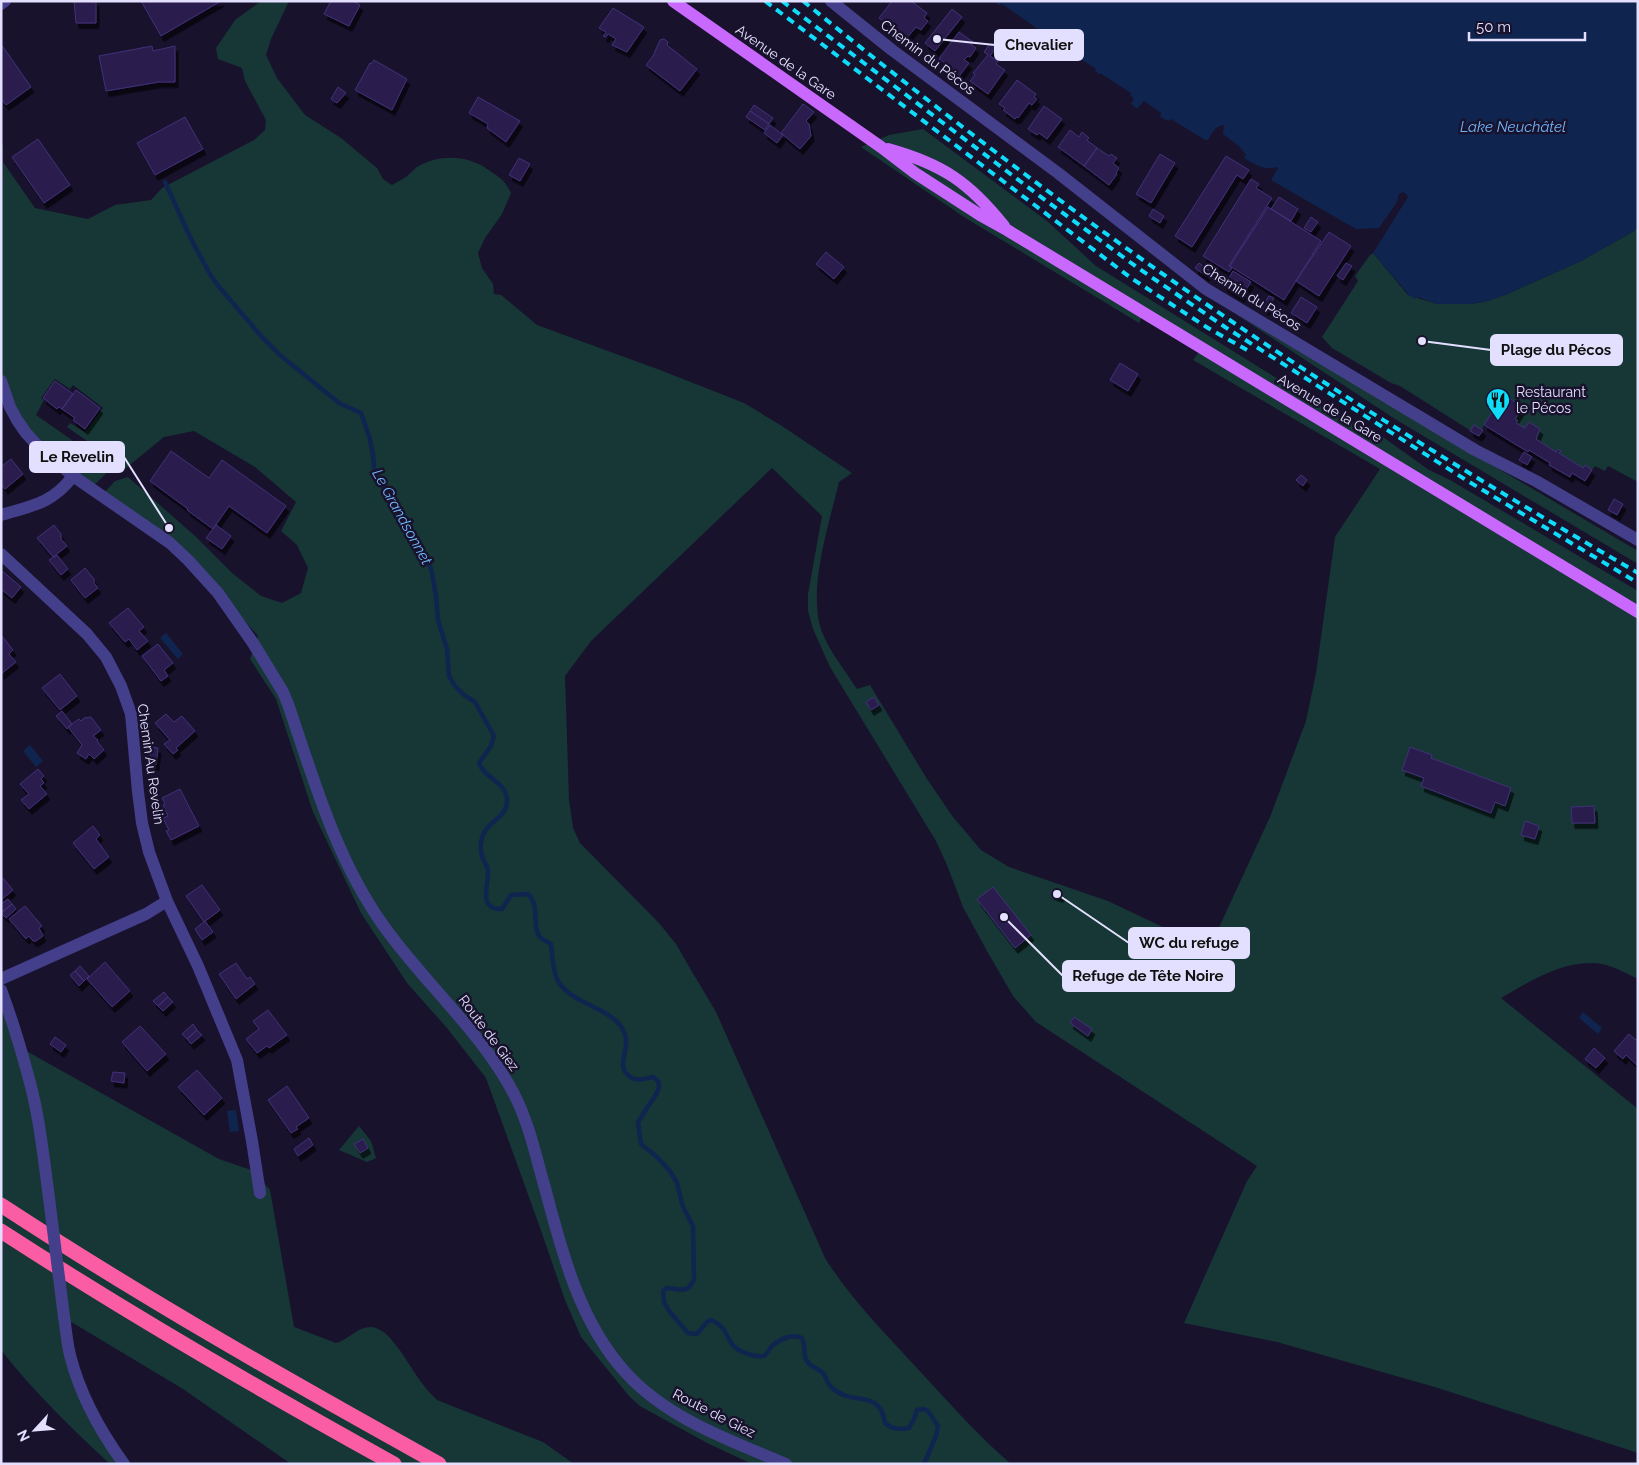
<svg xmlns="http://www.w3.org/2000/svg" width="1639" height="1465" viewBox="0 0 1639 1465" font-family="Raleway,sans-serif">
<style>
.green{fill:#163736}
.water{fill:#0f254f}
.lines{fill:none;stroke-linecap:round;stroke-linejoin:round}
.stream{stroke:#0f254f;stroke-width:4.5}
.building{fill:#291f4d;stroke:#413179;filter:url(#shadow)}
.minor{stroke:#443f8a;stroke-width:12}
.tertiary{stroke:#443f8a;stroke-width:12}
.primary{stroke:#c868fc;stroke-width:12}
.motorway{stroke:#fb5da5;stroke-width:15}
.rail{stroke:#0fdcfa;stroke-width:4;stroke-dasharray:8 6;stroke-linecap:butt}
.minor-bridge{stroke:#443f8a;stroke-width:12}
.labels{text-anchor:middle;stroke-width:5;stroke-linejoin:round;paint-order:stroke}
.street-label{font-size:14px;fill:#e3dffe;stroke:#18122d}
.poi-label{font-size:14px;fill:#e3dffe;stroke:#18122d;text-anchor:start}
.water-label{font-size:15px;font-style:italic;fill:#6fb7fc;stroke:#18122d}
.leader{fill:none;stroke:#e3dffe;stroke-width:2}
.callout-dot{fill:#e3dffe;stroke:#18122d;stroke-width:2}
.callout{fill:#e3dffe;stroke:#e3dffe;stroke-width:2}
.callout-label{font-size:15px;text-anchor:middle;font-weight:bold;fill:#111}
</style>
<defs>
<filter id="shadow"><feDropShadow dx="3" dy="5.5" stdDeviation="0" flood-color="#0009"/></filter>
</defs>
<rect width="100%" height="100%" fill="#18122d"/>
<path class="green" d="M261,1H289L271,39L266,55L277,78L305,115L341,138L377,168L383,179L392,185C396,182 402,180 406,177C410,174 413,170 417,167C439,154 467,155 487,169C499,177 505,180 511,193L502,214L485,238L478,253L482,268L493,284L494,294L501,295L537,325L660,370L744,403L782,426L852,473L839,482C829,524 809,584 820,626C826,647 845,670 857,689L870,685L927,779L953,817L981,850L1009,867L1108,901L1209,949L1270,817L1306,721L1316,673L1335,537L1380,469L1193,360L1202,348L1144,313L1139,323L964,217L861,147L889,135L923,129L1047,221L1096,266L1286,384L1343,417L1383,437L1429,470L1450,480L1638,591V979C1626,973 1615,967 1602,964C1567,958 1530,981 1501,998L1638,1109V1453L1438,1388L1277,1342L1184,1323L1247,1181L1257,1166L1036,1022L1013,996L987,951L963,907L947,865L936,841L830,667L813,629L808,611V594L822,516L772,468L591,641L565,676L569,799L573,828L580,843L659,923L676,944L691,970L716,1012L825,1258C850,1298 883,1331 915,1366C946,1399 976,1434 1011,1464H752L707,1443L640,1406L629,1396L581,1337L565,1300L538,1222L486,1078L447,1028L407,983L361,913L313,812L276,699L250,659L258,636L188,557L102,495L115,481L128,477L195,536L232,573L261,596L282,603L301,593L308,568L297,545L281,531L296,502L255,467L194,431L164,437L126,468L67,427L70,423L85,432L103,408L73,385L70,389L55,379L41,398L44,400L36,415L112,468L91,488L36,444L1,381V143L3,146V162L35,208L88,219L115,205L151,200L162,188L254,140L265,130L266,120L245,81L242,68L218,59L216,48L235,20Z
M1638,225V482L1608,466L1605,471L1595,466L1592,470L1585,465L1583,468L1559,453L1561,451L1559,449L1556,452L1536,439L1540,429L1529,422L1525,428L1516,423L1517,421L1515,419L1523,407L1484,425L1479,436L1400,386L1391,383L1332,348L1322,337L1358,281L1355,276L1370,255L1373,253L1408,295L1437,304H1468L1484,302L1505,295L1581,261L1634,231Z
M1234,313L1638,551V564L1395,419Z
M1,990L21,1048L219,1159L254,1171L270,1190L294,1327L336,1343C348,1340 357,1327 371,1327C377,1327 386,1333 390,1338C408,1358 417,1382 437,1400L543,1442L574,1464H291L183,1389L73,1323L65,1322L70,1355L124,1464H110C72,1429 33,1391 1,1350Z
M359,1126L371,1141L376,1158L367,1162L339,1150Z"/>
<path class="water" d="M994,1H1638V225L1634,231L1581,261L1505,295L1484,302L1468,304H1437L1418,297L1414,299L1409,295L1373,253L1408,197L1406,194L1403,192L1399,194L1397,202L1379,228L1356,229L1271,180L1278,168L1276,167C1264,171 1254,164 1244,158L1246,155L1240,147L1223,134L1224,125C1216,125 1211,134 1208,140H1205L1171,119L1168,121L1160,117L1161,113L1144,101L1137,109L1131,104L1134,99L1130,95L1131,93L1100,73L1099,74L1095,71L1096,69L1042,33L1038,29L1002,4L999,5Z
M166,633L183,654L178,659L160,638Z
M30,745L43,761L36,767L23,751Z
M1583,1012L1602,1028L1598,1034L1579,1018Z
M236,1110L239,1131L230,1132L227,1111Z"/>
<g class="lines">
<path class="stream" d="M165,182L191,239L211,276L220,288L262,337L280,355L339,403L361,413L370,439L373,455L374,468L384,490L394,503L413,541L431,568L436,596L438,620L447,649L449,676L455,686L464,695L475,702L494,736L491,746L479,763C484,778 505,781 507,799C508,817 490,820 484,833C480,841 480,851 483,859C485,863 487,866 488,870C489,885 477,910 502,909L511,895L528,894C541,906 531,927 540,937C543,940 548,942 551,944C552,953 553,974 558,981C571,1003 604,1006 620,1025C622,1028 626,1035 626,1039C628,1051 617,1066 628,1075C635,1082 644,1079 653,1077C666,1084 655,1096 649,1105C645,1110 642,1117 638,1122L641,1144L657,1157L670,1171L677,1183L683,1207L693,1226L694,1279C689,1294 679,1289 667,1288L663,1291L664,1302L669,1311L688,1333L697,1334L707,1322L711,1320C734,1330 721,1345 748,1354C754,1356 758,1357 764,1356C768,1353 769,1349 772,1346C780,1339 793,1333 802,1338C805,1344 804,1350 805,1357C808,1366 815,1367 822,1372C827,1377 827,1384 832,1388C853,1407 880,1388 885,1423C893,1430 899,1429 909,1428L914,1419L917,1410L924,1409L928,1411L938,1426L936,1436L924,1464"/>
</g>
<path class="building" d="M74,1H96V23H76Z
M141,1H221L161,36Z
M331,1H353L360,5L349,26L324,14Z
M892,1H911L927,13L924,18L928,21L921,30L916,27L906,39L879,18Z
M613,8L644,27L627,52L612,45L616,39L608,34L606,37L603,36L606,32L599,28Z
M952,9L962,17L935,51L925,43Z
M959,32L973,42L971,44L976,48L970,57L968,56L964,60L969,63L957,79L945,69L948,65L939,59Z
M664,39L668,42L667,45L697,69L680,91L646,65L653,56L660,40Z
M1,44L31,87L6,105L1,99Z
M994,44L997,46L990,56L998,61L996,64L1005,70L988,94L970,81L975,75L973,73L988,55L984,52L989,45Z
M152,46L153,51L175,46V82H159L106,91L99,56Z
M374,60L407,79L392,110L355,90L370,63L371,64Z
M1017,80L1036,94L1034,97L1037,99L1032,105L1029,103L1018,118L1017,117L1015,119L1003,110L1005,108L999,104Z
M338,87L346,93L337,103L331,99Z
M478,97L520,121L506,142L487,128L488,124L469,113Z
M803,104L814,112L806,121L809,124L811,136L800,149L781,133Z
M754,105L773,118L769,124L750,111Z
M1044,106L1062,119L1047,139L1039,133L1037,135L1028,129Z
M750,111L769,124L765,130L746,117Z
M185,117L203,149L155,175L137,143Z
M770,125L783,135L777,143L764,133Z
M1070,130L1079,137L1082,132L1089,138L1087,140L1097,148L1084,166L1058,147Z
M38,139L70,185L44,203L12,157Z
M1097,148L1109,156L1111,154L1117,158L1113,163L1119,168L1116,173L1117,174L1109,185L1084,166Z
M1160,154L1175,163L1151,203L1136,194Z
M1226,156L1249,170L1243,179L1237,175L1192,247L1175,236Z
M519,158L530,164L520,181L509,175Z
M1251,179L1259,184L1256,188L1272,198L1229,266L1232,268L1229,272L1203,256Z
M1279,197L1298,209L1291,221L1271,209Z
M1268,207L1321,241L1284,300L1230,266Z
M1153,209L1164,216L1160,223L1149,216Z
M1311,217L1318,222L1311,232L1304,228Z
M1329,232L1351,246L1319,296L1296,281Z
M826,252L844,267L834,279L816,264Z
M1199,263L1210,271L1206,276L1195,268Z
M1346,263L1352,266L1343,280L1337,276Z
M1233,271L1251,282L1241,297L1224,286Z
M1269,296L1274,298L1266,310L1261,307Z
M1301,297L1317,307L1307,323L1291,313Z
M1120,363L1138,374L1128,391L1110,380Z
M55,381L73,394L62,409L59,407L57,409L43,398Z
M76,390L100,408L85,429L73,420L75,418L62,409Z
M1503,394L1523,407L1515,419L1518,421L1516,423L1525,428L1529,422L1540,429L1536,439L1556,452L1558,449L1561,451L1559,453L1583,468L1585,465L1592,470L1585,481L1572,473L1570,477L1549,465L1550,463L1529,450L1528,452L1484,425Z
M1474,425L1483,430L1479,436L1470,431Z
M171,451L209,478L222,460L286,506L267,533L229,506L213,529L187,510L188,509L150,481Z
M1524,452L1532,457L1527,465L1519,460Z
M11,459L23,474L5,489L1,484V467Z
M1301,475L1307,480L1303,486L1296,480Z
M1614,499L1623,504L1617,515L1608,510Z
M54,525L61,534V539L67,546L53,557L37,538Z
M216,525L231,536L222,549L206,538Z
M57,555L68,569L61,575L49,560Z
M85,568L94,579V583L98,588L85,598L71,580Z
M1,570L21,587L12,598L1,589Z
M128,608L144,627L139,631L148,641L137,650L129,639L125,642L109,623Z
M2,636L13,650L9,654L16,662L1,674Z
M158,644L173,663L164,670L168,676L161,681L142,656Z
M60,674L77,696L60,710L42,688Z
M874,697L879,705L871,710L866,702Z
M62,711L72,724L67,729L56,716Z
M166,714L174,722L182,716L195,731L176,748L178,750L173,754L164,744L170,740L155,723Z
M91,717L101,730L93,736L98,740L97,741L104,750L94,759L89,754L86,759L77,753L82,745L68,727L79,719L81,721L84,718Z
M151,747L158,748L156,765H149Z
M1410,747L1432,755L1431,758L1511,788L1505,806L1495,802L1491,813L1421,786L1424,778L1402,770Z
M38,769L44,776L41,779L44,783L40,786L47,794L29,809L21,800L29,794L20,784Z
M180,789L199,826L171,840L166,831L169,830L163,818L168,816L163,805L165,804L162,798Z
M1594,806L1595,823H1572L1571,807Z
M1525,821L1539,826L1535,839L1521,835Z
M93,826L100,835L96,839L109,857L94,869L73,843Z
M1,876L13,890L1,900Z
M202,885L220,910L204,922L186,896Z
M993,887L1031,935L1015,948L977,899Z
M1052,890L1063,893L1060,897L1051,894Z
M8,899L12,904L1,913V904Z
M12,904L16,909L6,918L1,913Z
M25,906L42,926L39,928L43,936L36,941H33L29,936L26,939L9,919Z
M205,921L213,932L202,940L195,929Z
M105,962L130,991L112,1007L87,979Z
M236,963L247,979L250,977L255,984L236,999L219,974Z
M80,966L89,976L84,981L75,971Z
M75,971L84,981L79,986L70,975Z
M164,992L168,997L158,1006L153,1001Z
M168,997L173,1002L163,1011L158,1006Z
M268,1010L287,1035L269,1048L267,1046L257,1053L246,1039L259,1029L253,1021Z
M1074,1017L1092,1029L1088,1036L1070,1023Z
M193,1024L197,1030L187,1039L182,1034Z
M140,1026L166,1054L147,1071L122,1042Z
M197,1030L202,1035L191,1044L187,1039Z
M1629,1034L1636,1040L1638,1038V1066L1626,1055L1623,1059L1614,1051Z
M55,1037L66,1045L61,1052L50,1044Z
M1594,1048L1605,1058L1596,1068L1585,1059Z
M197,1070L222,1098L204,1115L178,1087Z
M113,1072L125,1073L124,1083L111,1081Z
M287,1086L309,1118L296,1127L298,1129L291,1133L268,1100Z
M309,1138L313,1145L298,1156L294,1149Z
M363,1139L368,1148L360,1153L354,1144Z"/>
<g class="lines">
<path class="minor" d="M831,1L892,50L1058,173L1206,289L1475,450L1536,481L1638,540
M1,4L5,1
M1,515C32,506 53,503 73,476
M1,554L87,634L106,657L121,686L131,714L138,792L142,823L149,852L167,901L146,914L1,979
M167,901L198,966L237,1060L252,1141L260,1193
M1,990C12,1019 21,1049 29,1079C39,1115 43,1153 48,1190
M64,1317C66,1329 67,1343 70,1355C80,1395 100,1431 124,1464"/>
<path class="tertiary" d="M1,381L10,407L17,420L26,433L36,444L73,476L170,543L188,560L218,593L253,643L283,692L288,704C314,780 336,859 383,925C424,983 481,1031 514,1094C529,1123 536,1157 545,1188C562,1253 580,1323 626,1373C668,1419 731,1441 786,1464"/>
<path class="primary" d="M673,1L881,147L915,173L980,215L1007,230L1638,612
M888,149C942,164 969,182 1004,226"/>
<path class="motorway" d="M1,1205C143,1298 291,1382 439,1464
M1,1231C129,1314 260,1390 394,1464"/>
<path class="rail" d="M765,1L1131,278L1208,328L1247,350
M782,1L1037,194L1138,268L1225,327L1466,480L1638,583
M803,1C914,91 1027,178 1143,260C1302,373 1469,475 1638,573"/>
<path class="minor-bridge" d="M48,1190L64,1317"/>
</g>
<defs>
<g id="restaurant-pin" transform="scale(1.25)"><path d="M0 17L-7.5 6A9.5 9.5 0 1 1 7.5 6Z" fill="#0fdcfa" stroke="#18122d"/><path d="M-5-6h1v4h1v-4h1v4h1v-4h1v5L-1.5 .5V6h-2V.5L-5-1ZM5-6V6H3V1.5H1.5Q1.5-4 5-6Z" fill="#111"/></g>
</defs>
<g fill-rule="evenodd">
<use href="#restaurant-pin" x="1498" y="400"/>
</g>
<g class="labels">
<g class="street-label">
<text transform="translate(928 57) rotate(37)" y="5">Chemin du Pécos</text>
<text transform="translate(786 62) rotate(35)" y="5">Avenue de la Gare</text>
<text transform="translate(1252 297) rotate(32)" y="5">Chemin du Pécos</text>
<text transform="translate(1330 408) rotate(31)" y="5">Avenue de la Gare</text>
<text transform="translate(151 764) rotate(82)" y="5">Chemin Au Revelin</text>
<text transform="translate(489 1033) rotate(53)" y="5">Route de Giez</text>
<text transform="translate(714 1413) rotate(27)" y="5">Route de Giez</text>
</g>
<g class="poi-label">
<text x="1516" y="397">Restaurant<tspan x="1516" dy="16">le Pécos</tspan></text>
</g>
<g class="water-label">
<text x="1513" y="132">Lake Neuchâtel</text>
<text transform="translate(402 517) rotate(61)" y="5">Le Grandsonnet</text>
</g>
</g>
<path class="leader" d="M937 39L995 45M1422 341L1491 350M169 528L124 457M1057 894L1129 943M1004 917L1063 976"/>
<g class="callout-dot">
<circle cx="937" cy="39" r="5"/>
<circle cx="1422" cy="341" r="5"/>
<circle cx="169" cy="528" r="5"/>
<circle cx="1057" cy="894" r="5"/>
<circle cx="1004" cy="917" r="5"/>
</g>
<g class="callout">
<rect x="995" y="30" width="88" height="30" rx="5"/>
<rect x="1491" y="335" width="131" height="30" rx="5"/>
<rect x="30" y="442" width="94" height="30" rx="5"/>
<rect x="1129" y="928" width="120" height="30" rx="5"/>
<rect x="1063" y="961" width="171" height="30" rx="5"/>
</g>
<g class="callout-label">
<text x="1039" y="50">Chevalier</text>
<text x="1556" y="355">Plage du Pécos</text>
<text x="77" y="462">Le Revelin</text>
<text x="1189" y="948">WC du refuge</text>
<text x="1148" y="981">Refuge de Tête Noire</text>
</g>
<rect width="1639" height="1465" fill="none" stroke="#e3dffe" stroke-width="5"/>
<g transform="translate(35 1430) rotate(244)" stroke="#18122d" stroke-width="4" paint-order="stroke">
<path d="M0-4L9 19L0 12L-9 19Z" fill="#e3dffe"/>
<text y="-8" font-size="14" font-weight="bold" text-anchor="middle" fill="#e3dffe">N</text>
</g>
<path d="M1469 32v8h116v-8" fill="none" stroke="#e3dffe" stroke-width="2.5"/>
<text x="1476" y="32" font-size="15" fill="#e3dffe" stroke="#18122d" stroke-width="4" paint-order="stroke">50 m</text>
</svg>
